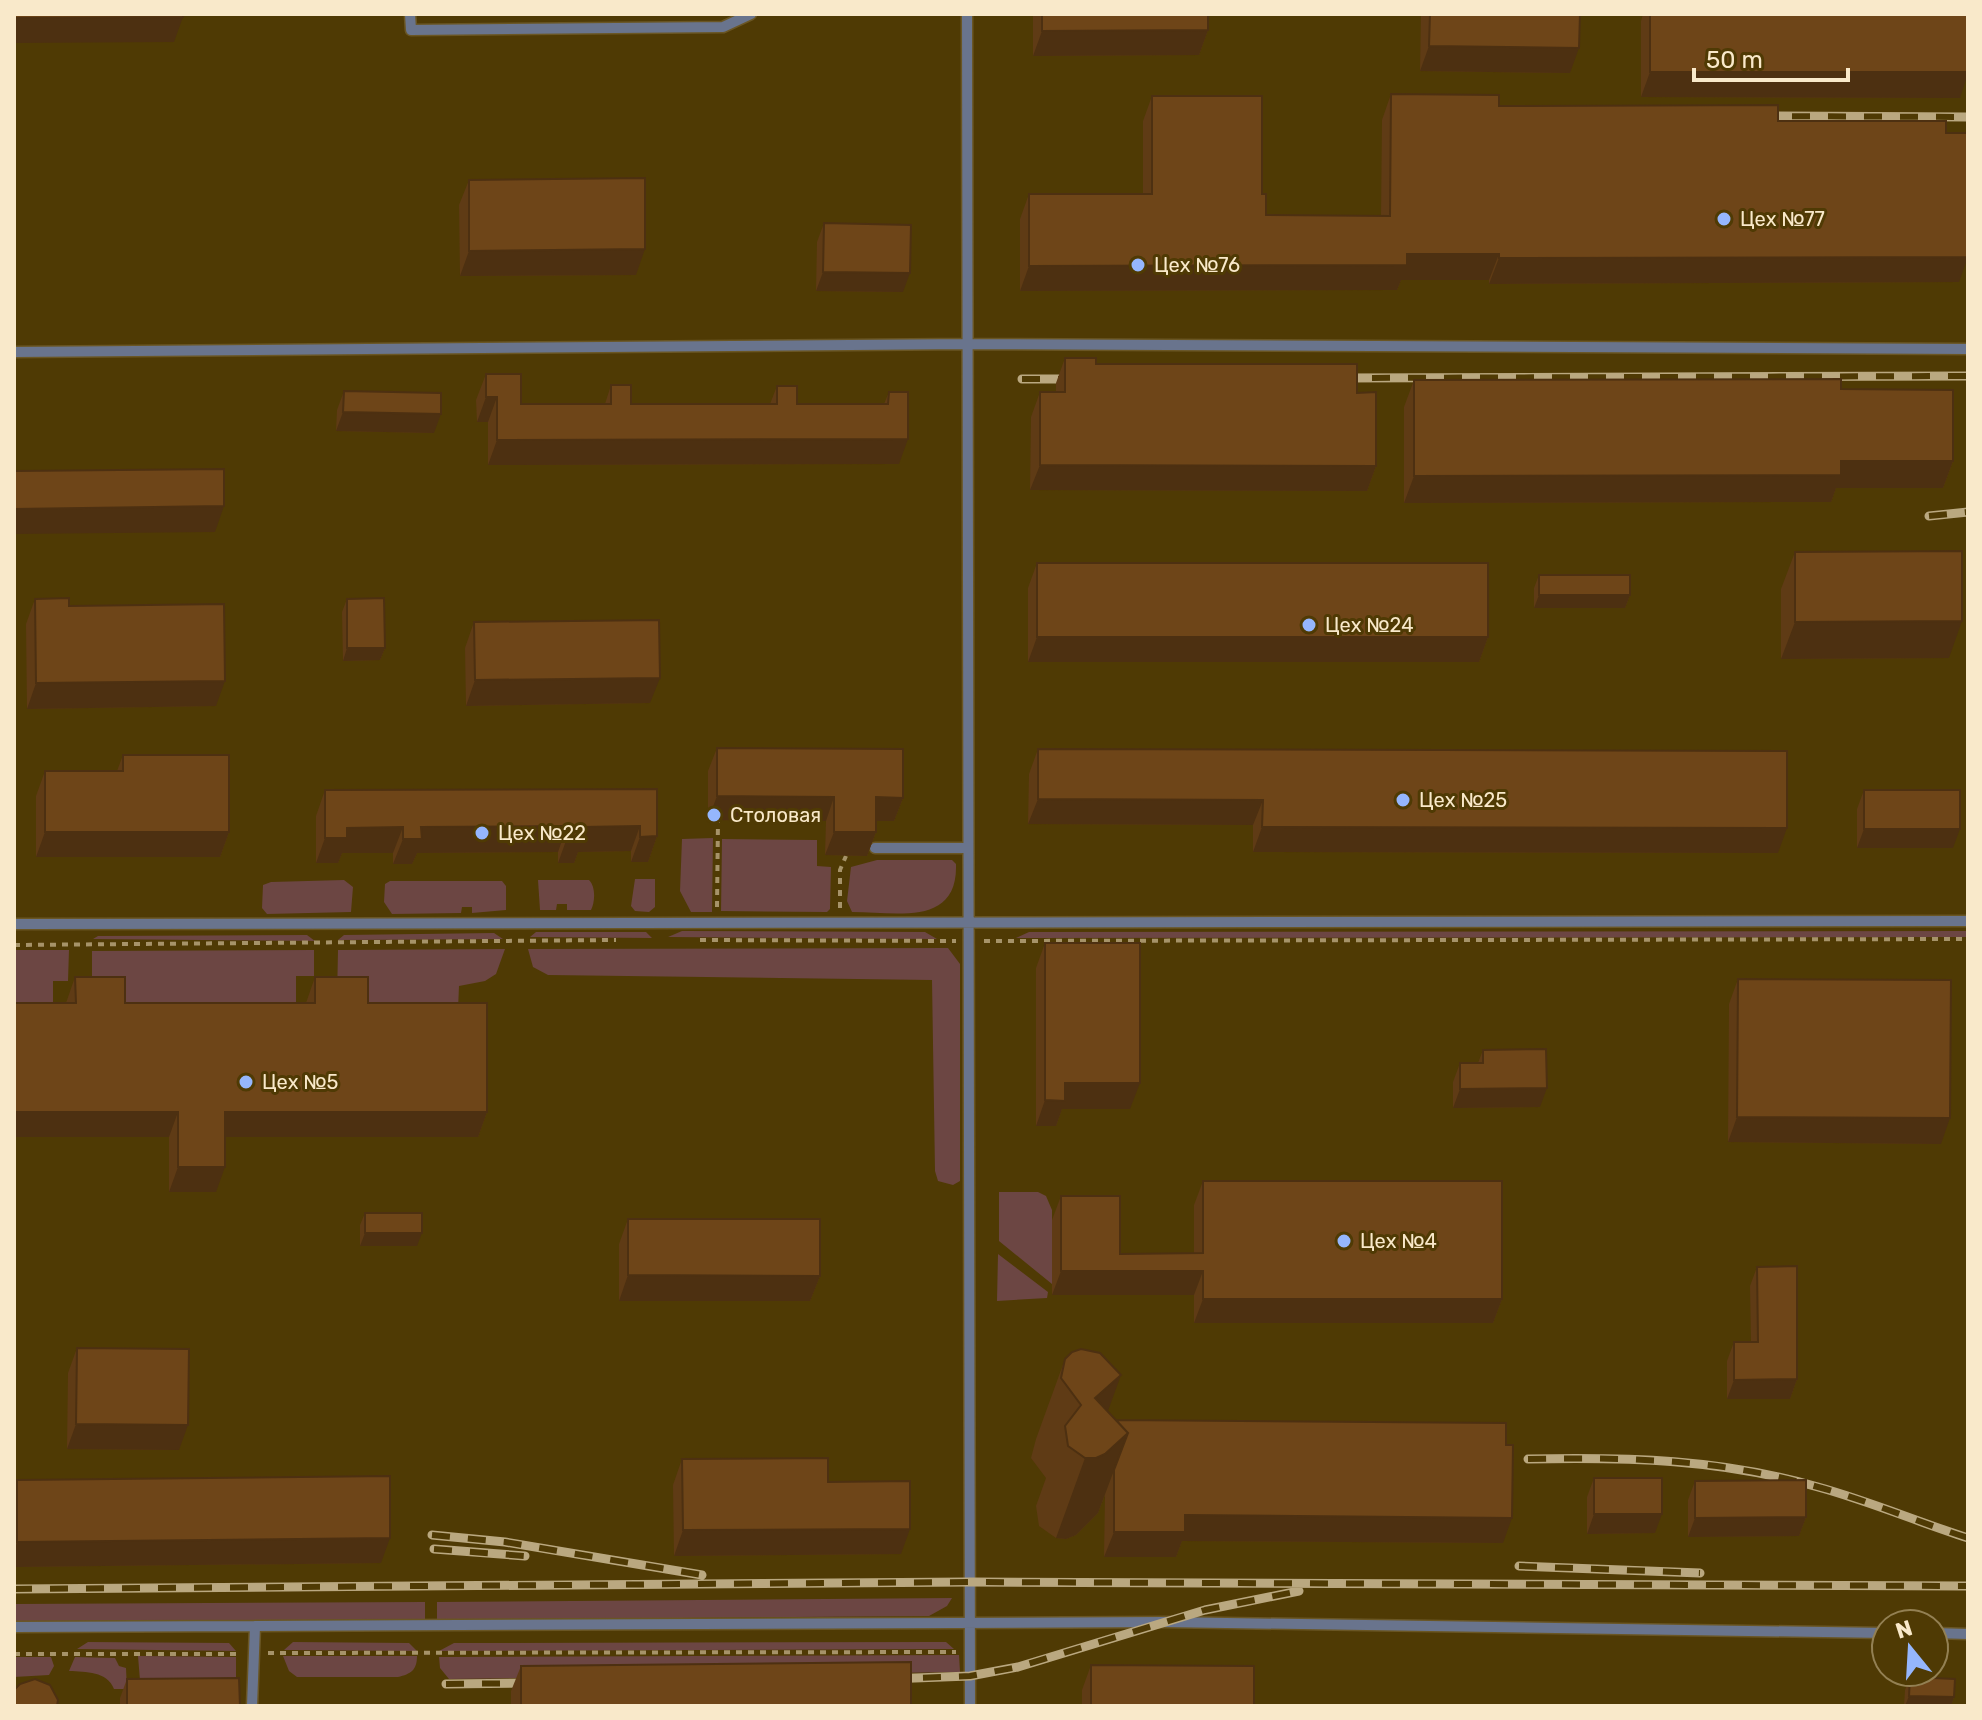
<svg xmlns="http://www.w3.org/2000/svg" width="1982" height="1720" viewBox="0 0 1982 1720" font-family="Rubik,sans-serif">
<style>
.green{fill:#6c4643}
.lines{fill:none;stroke-linecap:round;stroke-linejoin:round}
.lane-casing{stroke:#6a5624;stroke-width:13}
.path{stroke:#a69369;stroke-width:4;stroke-dasharray:6 6;stroke-linecap:butt}
.lane{stroke:#69748d;stroke-width:10}
.rail-casing{stroke:#baa880;stroke-width:9}
.rail{stroke:#4f3a04;stroke-width:6;stroke-dasharray:18;stroke-linecap:butt}
.wall{fill:#5f3b15}
.shaded-wall{fill:#4d3011}
.building{fill:#6e4518;stroke:#4d3011;stroke-width:2}
.poi-dot{fill:#95b6fd;stroke:#4f3a04;stroke-width:3}
.labels{text-anchor:middle;stroke-width:6;stroke-linejoin:round;paint-order:stroke}
.poi-label{font-size:20px;fill:#f9e9ca;stroke:#4f3a04;text-anchor:start}
</style>
<rect width="100%" height="100%" fill="#4f3a04"/>
<path class="green" d="M713,838L712,912H691L680,891L682,839Z
M722,839L817,840V866L831,867L830,909L827,912L721,911Z
M877,860H952L956,864C958,927 896,912 852,912L847,901L851,867Z
M635,879H655V907L649,912L635,911L631,906Z
M344,880L353,887L351,912L267,914L262,908L263,885L271,882Z
M538,880H589C596,887 595,902 591,910H567V904H557L556,910H540Z
M390,881H502L506,886V910L472,913V907H462L461,913L392,914L384,902L385,884Z
M682,931L925,932L937,939L668,937Z
M1968,931V937L1016,938L1029,932Z
M646,932L652,938L530,937L536,932Z
M494,933L503,939L338,940L344,935Z
M307,935L315,941L93,939L98,936Z
M948,948L960,964V1181L953,1185L938,1181L935,1171L932,980L548,975L533,967L528,949Z
M505,949L496,974L485,981L459,986L458,1010L362,1011L337,999L338,950Z
M14,950H69L68,981H53V1004H14Z
M314,950V976H296V1009L119,1010L92,980V951Z
M999,1192H1038L1046,1196L1052,1210V1284L999,1241Z
M998,1254L1048,1292L1047,1298L997,1301Z
M952,1598L947,1606L929,1616L437,1620V1602Z
M425,1602V1620L14,1621V1604Z
M88,1642L229,1643L236,1651L77,1649Z
M293,1642L409,1643L417,1651L284,1650Z
M946,1642L954,1649L439,1651L454,1643Z
M959,1655L960,1672L449,1679L440,1668L439,1657Z
M138,1656L236,1657V1694L141,1693Z
M283,1656H417C417,1670 411,1674 398,1677H297L289,1671Z
M14,1657H51L54,1666L49,1675L14,1677Z
M75,1657L115,1658L119,1666L126,1668L127,1689H114C107,1671 86,1672 69,1671Z"/>
<g class="lines">
<g class="lane-casing">
<path id="lane" d="M410,14L411,30L723,27L751,14
M967,14L970,1706
M14,352L968,344L1968,349
M875,848H967
M14,924L1968,921
M14,1627L1165,1622L1886,1633
M1934,1633L1968,1634
M252,1706L255,1626"/>
</g>
<path class="path" d="M717,907L718,820
M840,908V870L846,856
M700,940L956,941
M984,941L1968,939
M14,945L616,940
M268,1653L956,1652
M14,1654H240"/>
<use href="#lane" class="lane"/>
<g class="rail-casing">
<path id="rail" d="M1756,116L1968,117
M1336,378L1968,376
M1022,379H1080
M1929,516L1968,512
M1528,1459C1629,1457 1720,1459 1818,1487C1869,1501 1918,1522 1968,1538
M432,1535L505,1542L702,1575
M434,1549L525,1556
M1519,1566L1700,1573
M14,1589L969,1582L1968,1586
M887,1679L970,1676L1018,1667L1205,1610L1299,1591
M446,1684L535,1683"/>
</g>
<use href="#rail" class="rail"/>
</g>
<path class="wall" d="M1033,14H1208V30L1199,55L1033,56Z
M1421,14H1580L1570,73L1420,71Z
M1643,14H1968L1960,98L1641,97V21Z
M1391,94L1499,106L1778,121L1946,133L1959,282L1489,284V280H1401L1397,290L1020,291V219L1029,194H1143V121L1152,96L1262,194L1266,215L1381,216L1382,120Z
M469,180L636,275L460,276L459,205Z
M824,223L903,292L816,291L817,242Z
M1065,358L1096,364L1357,393L1376,466L1367,491L1030,490L1031,417L1040,392H1056V383Z
M486,374L521,404H605L611,385L631,404H770L777,386L797,404H884L889,392L899,464L488,465V422H477L476,400Z
M1414,380L1841,389L1953,461L1943,488H1836L1831,502L1404,503V407Z
M344,391L434,433L336,431L337,410Z
M1795,552L1949,658L1781,659V589Z
M1037,563L1488,637L1479,662H1028V588Z
M1539,575L1630,595L1625,608H1534V588Z
M35,599L69,606L216,706L27,709L26,624Z
M347,599L385,648L380,660L343,661L342,612Z
M474,622L650,703L466,706L465,648Z
M717,748L903,798L894,821H876V832L867,856L825,855L826,821L708,820V771Z
M1038,749L1778,853L1253,852V825L1028,824L1029,774Z
M123,755L229,832L220,857H36V796L45,771H117Z
M657,789V836L648,862H631V851L578,852L574,863H558V852L417,853L412,864H393V853H342L338,863H316V816L325,790Z
M1864,790L1953,848H1857V809Z
M1045,943L1130,1109H1062L1056,1126H1036V968Z
M75,977L125,1003H306L315,977L368,1003L487,1112L478,1137H225L216,1192H169V1137H14V1003H66Z
M1738,979L1941,1144L1728,1142L1729,1004Z
M1483,1050L1540,1107L1453,1108V1082L1460,1063H1478Z
M1203,1181L1502,1299L1493,1323H1194V1295H1052V1220L1061,1196L1120,1254L1194,1253V1205Z
M365,1213L417,1246H360V1225Z
M628,1219L820,1276L810,1301H619V1244Z
M1757,1267L1797,1379L1790,1399H1727V1361L1734,1342H1751L1750,1286Z
M77,1348L179,1450L67,1449L68,1373Z
M1065,1359L1116,1420L1503,1543L1182,1541L1176,1557H1104L1105,1495L1098,1513L1076,1535L1066,1539L1056,1538L1039,1526L1036,1506L1046,1478L1031,1458L1036,1439Z
M682,1459L828,1482L901,1554L674,1556L673,1485Z
M1594,1478L1655,1533L1587,1534V1497Z
M17,1480L381,1563L14,1567V1489Z
M1695,1481L1806,1517L1799,1536L1688,1537V1500Z
M1091,1665L1254,1706H1082V1690Z
M521,1666L911,1706H511V1691Z
M1910,1677L1954,1697L1951,1706H1904L1905,1690Z
M127,1679L240,1706H120V1698Z"/>
<path class="shaded-wall" d="M183,17L174,42L14,43V18Z
M1208,30L1199,55L1033,56L1042,31Z
M1429,46L1579,48L1570,73L1420,71Z
M1650,72H1968V74L1960,98L1641,97Z
M645,249L636,275L460,276L469,251Z
M1407,254H1499L1489,280H1401L1397,290L1020,291L1029,266Z
M1968,257L1959,282L1489,284L1499,258Z
M823,272L910,273L903,292L816,291Z
M486,397H497L488,422H477Z
M343,412L441,414L434,433L336,431Z
M908,439L899,464L488,465L497,440Z
M1841,461H1953L1943,488H1836L1831,502L1404,503L1414,476Z
M1040,465L1376,466L1367,491L1030,490Z
M224,506L215,532L14,534V509Z
M1539,595H1630L1625,608H1534Z
M1962,621L1949,658L1781,659L1795,622Z
M1037,637H1488L1479,662H1028Z
M347,648H385L380,660L343,661Z
M660,678L650,703L466,706L475,680Z
M225,681L216,706L27,709L36,683Z
M717,796L834,797L826,821L708,820Z
M876,797L903,798L894,821H868Z
M1038,799L1263,800L1253,825L1028,824Z
M567,826L558,852L417,853L412,864H393L403,839L421,827Z
M640,826L631,851L578,852L574,863H558L567,838L583,827Z
M403,827L393,853H342L338,863H316L325,838L347,828Z
M1262,827L1787,828L1778,853L1253,852Z
M1864,829H1960L1953,848H1857Z
M45,832H229L220,857H36Z
M834,832H876L867,856L825,855Z
M657,836L648,862H631L640,837Z
M1065,1083H1140L1130,1109H1062L1056,1126H1036L1045,1100Z
M1547,1088L1540,1107L1453,1108L1460,1089Z
M14,1112H178L169,1137H14Z
M225,1112H487L478,1137H216Z
M1737,1117L1950,1118L1941,1144L1728,1142Z
M178,1167H225L216,1192H169Z
M365,1233H422L417,1246H360Z
M1061,1271H1203L1194,1295H1052Z
M628,1275L820,1276L810,1301H619Z
M1203,1299H1502L1493,1323H1194Z
M1121,1375L1092,1455L1128,1433L1098,1513L1076,1535L1066,1539L1056,1538L1085,1458L1095,1398Z
M1797,1379L1790,1399H1727L1734,1380Z
M76,1424L188,1425L179,1450L67,1449Z
M1594,1514H1662L1655,1533L1587,1534Z
M1185,1515L1512,1518L1503,1543L1182,1541L1176,1557H1104L1114,1532Z
M1806,1517L1799,1536L1688,1537L1695,1518Z
M910,1529L901,1554L674,1556L683,1530Z
M390,1538L381,1563L14,1567V1551L17,1542Z
M1909,1696L1954,1697L1951,1706H1905Z"/>
<path class="building" d="M14,14H183V17L14,18Z
M1042,14H1208V30L1042,31Z
M1430,14H1580L1579,48L1429,46Z
M1650,14H1968V72H1650Z
M1391,94L1499,95V106L1778,105V121H1946V133H1967L1968,257L1499,258V254H1407V265L1029,266V194H1152V96H1262V194H1266V215L1390,216Z
M645,178V249L469,251V180Z
M824,223L911,225L910,273L823,272Z
M1065,358H1096V364H1357V393L1376,392V466L1040,465V392H1065Z
M486,374H521V404H611V385H631V404H777V386H797V404H888L889,392H908V439L497,440V397H486Z
M1841,379V389L1953,390V461H1841V475L1414,476V380Z
M344,391L441,393V414L343,412Z
M224,469V506L14,509V471Z
M1962,551V621L1795,622V552Z
M1037,563H1488V637H1037Z
M1539,575H1630V595H1539Z
M69,598V606L224,604L225,681L36,683L35,599Z
M384,598L385,648H347V599Z
M659,620L660,678L475,680L474,622Z
M717,748L903,749V798L876,797V832H834V797L717,796Z
M1038,749L1787,751V828L1262,827L1263,800L1038,799Z
M123,755H229V832H45V771H123Z
M657,789V836L640,837V826L583,827V838H567V826L421,827L422,839H403V827L347,828V838H325V790Z
M1864,790H1960V829H1864Z
M1045,943H1140V1083H1065V1101L1045,1100Z
M75,977H125V1003H315V977H368V1003H487V1112H225V1167H178V1112H14V1003H76Z
M1738,979L1951,980L1950,1118L1737,1117Z
M1546,1049L1547,1088L1460,1089V1063H1483V1050Z
M1203,1181H1502V1299H1203V1271H1061V1196H1120V1254L1203,1253Z
M365,1213H422V1233H365Z
M628,1219H820V1276L628,1275Z
M1797,1266V1379L1734,1380V1342H1758L1757,1267Z
M77,1348L189,1349L188,1425L76,1424Z
M1081,1349L1100,1353L1121,1375L1095,1398L1128,1433L1105,1454L1096,1458H1085L1068,1446L1065,1426L1081,1405L1061,1378L1065,1359L1072,1352Z
M1116,1420L1506,1423V1445H1513L1512,1518L1185,1515V1532H1114V1470L1128,1433Z
M828,1458V1482L910,1481V1529L683,1530L682,1459Z
M390,1476V1538L17,1542V1480Z
M1594,1478H1662V1514H1594Z
M1806,1480V1517L1695,1518V1481Z
M911,1662V1706H521V1666Z
M1091,1665L1254,1666V1706H1091Z
M1910,1677L1955,1679L1954,1697L1909,1696Z
M239,1678L240,1706H127V1679Z
M35,1679L50,1685L58,1700L57,1706H14V1690L20,1684Z"/>
<g class="poi-dot">
<circle cx="1724" cy="219" r="8"/>
<circle cx="1138" cy="265" r="8"/>
<circle cx="1309" cy="625" r="8"/>
<circle cx="1403" cy="800" r="8"/>
<circle cx="714" cy="815" r="8"/>
<circle cx="482" cy="833" r="8"/>
<circle cx="246" cy="1082" r="8"/>
<circle cx="1344" cy="1241" r="8"/>
</g>
<g class="labels">
<g class="poi-label">
<text x="1740" y="226">Цех №77</text>
<text x="1154" y="272">Цех №76</text>
<text x="1325" y="632">Цех №24</text>
<text x="1419" y="807">Цех №25</text>
<text x="730" y="822">Столовая</text>
<text x="498" y="840">Цех №22</text>
<text x="262" y="1089">Цех №5</text>
<text x="1360" y="1248">Цех №4</text>
</g>
</g>
<rect width="1982" height="1720" fill="none" stroke="#f9e9ca" stroke-width="32"/>
<g transform="translate(1910 1648) rotate(342)"><circle r="38" fill="#4f3a04" stroke="#938053" stroke-width="2"/>
<path d="M0-6L14 30L0 20L-14 30Z" fill="#95b6fd"/>
<text y="-12" font-size="22" font-weight="bold" text-anchor="middle" fill="#f9e9ca">N</text>
</g>
<path d="M1694 68v12h154v-12" fill="none" stroke="#f9e9ca" stroke-width="4"/>
<text x="1706" y="68" font-size="24" fill="#f9e9ca" stroke="#4f3a04" stroke-width="6" paint-order="stroke">50 m</text>
</svg>
